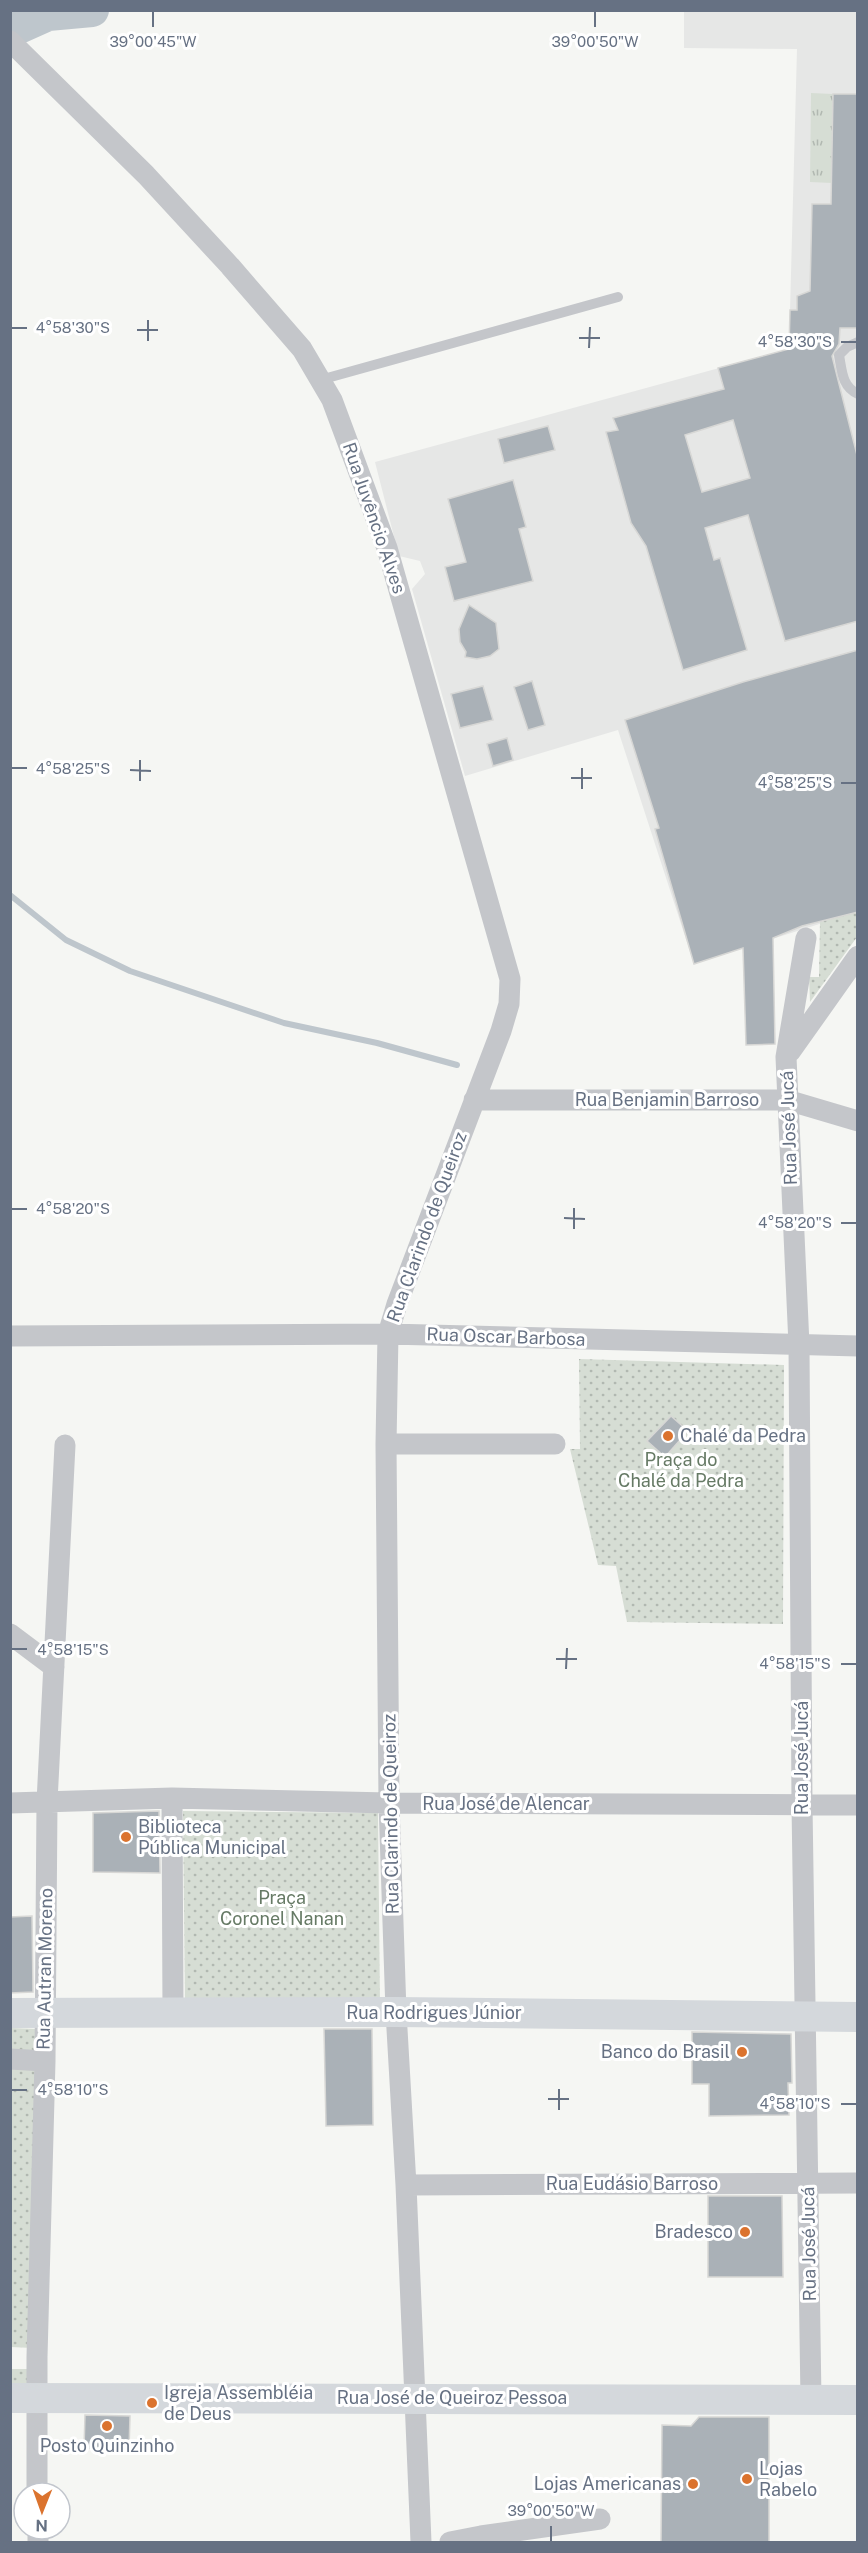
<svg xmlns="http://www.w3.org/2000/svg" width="868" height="2553" viewBox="0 0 868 2553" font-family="'Public Sans',sans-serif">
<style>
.built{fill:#e6e7e6}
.grass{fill:url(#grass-tufts)}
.park{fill:url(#park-dots)}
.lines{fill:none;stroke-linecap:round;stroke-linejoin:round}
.stream{stroke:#bec6cc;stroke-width:6}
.river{stroke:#bec6cc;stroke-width:34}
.building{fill:#aab1b7;stroke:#d7d7d5;stroke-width:1.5;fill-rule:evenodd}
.lane{stroke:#c4c6ca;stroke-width:10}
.street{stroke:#c4c6ca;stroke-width:21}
.secondary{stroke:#d4d8dc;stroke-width:30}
.ticks{fill:none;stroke:#667183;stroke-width:2}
.poi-dot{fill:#db732e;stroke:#fff;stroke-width:2}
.labels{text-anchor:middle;stroke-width:6;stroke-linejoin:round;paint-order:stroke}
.street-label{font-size:18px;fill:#667183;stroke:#fff}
.poi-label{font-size:18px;fill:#667183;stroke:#fff;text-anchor:start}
.park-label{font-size:18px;fill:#667a65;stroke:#fff}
.ticks-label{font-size:15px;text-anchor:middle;fill:#667183;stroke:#fff;stroke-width:6;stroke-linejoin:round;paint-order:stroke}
</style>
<defs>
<pattern id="grass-tufts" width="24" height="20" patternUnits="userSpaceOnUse" patternTransform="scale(1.5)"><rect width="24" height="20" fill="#d6ddd4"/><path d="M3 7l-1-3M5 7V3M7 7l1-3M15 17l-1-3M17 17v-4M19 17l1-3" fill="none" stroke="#b1b8b1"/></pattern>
<pattern id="park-dots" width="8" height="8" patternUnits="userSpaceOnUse" patternTransform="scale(1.5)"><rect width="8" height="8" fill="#d6ddd4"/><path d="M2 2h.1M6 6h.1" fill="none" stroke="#b1b8b1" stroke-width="1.8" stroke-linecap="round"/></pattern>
</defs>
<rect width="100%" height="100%" fill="#f5f6f3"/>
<path class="built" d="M684,11H857V912L694,964L618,730L465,776L412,589L425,574L420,561L399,556L375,462L789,349L797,49L684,48Z"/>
<path class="grass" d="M811,93L833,94L832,183L810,182Z"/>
<path class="park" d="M857,912V937L810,1002L809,977H819L820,922Z
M579,1359L784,1365L783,1624L627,1622L616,1566L598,1565L570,1449H580Z
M183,1811L378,1813L380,2005L185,2004Z
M11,2028L37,2029V2051L11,2050Z
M11,2068L37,2069L32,2348L11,2347Z
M11,2369H28L27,2388H11Z"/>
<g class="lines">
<path class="stream" d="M10,895L66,940L130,971L284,1023L377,1043L457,1065"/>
<path class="river" d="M10,31L48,14L92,10"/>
</g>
<path class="building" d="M833,94H858V328H840L839,344L832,356L858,459V621L785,641L748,515L705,528L714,560L720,558L747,650L683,670L646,546L631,523L606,432L618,430L613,418L724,389L718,368L789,349L790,310H797V296L810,291L812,204H831ZM733,420L750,478L702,492L685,435Z
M548,426L555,450L504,463L498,439Z
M513,480L526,527L519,529L533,581L454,601L445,567L466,562L448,499Z
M469,605L496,623L499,649L490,656L477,659L465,657L466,652L460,642L459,629Z
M858,650V912L802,926L773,938L775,1044L746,1045L743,948L694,964L655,829L659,828L625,720L743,682Z
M532,681L545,725L528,730L514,687Z
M483,686L493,720L460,728L451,694Z
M507,738L513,760L493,766L487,744Z
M671,1416L688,1431L665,1457L647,1441Z
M159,1811L160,1873L93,1872V1813Z
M32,1916L33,1992L10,1993V1917Z
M324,2029H372L373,2125L326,2126Z
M692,2032L791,2034L792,2083H788L789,2115L709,2116V2084H692Z
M708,2196H782L783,2277H708Z
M85,2415L130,2416L129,2449L84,2448Z
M699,2417H769V2542H661L662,2425L691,2426Z"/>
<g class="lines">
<path class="lane" d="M858,342L847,347L839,355C842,371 842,387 858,394
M320,380L618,297"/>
<path class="street" d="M10,41L146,175L230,266L302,349L332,400L387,548L510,979L509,1004L501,1031L397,1304L388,1334L386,1444L389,1803L396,2012L406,2185L421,2542
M806,938L786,1057L799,1345L802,1805L811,2400
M790,1052L858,956
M474,1100H787L858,1121
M10,1336L388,1334L858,1346
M386,1444H555
M10,1634L54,1667
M172,1798L173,2013
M10,1803L172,1798L389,1803L858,1805
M10,2059L45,2061
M406,2185L858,2183
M37,2493V2357L45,2061L47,1802L65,1445
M38,2529V2542
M450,2542L481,2536L600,2519"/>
<path class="secondary" d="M10,2013L396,2012L858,2017
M10,2398L858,2400"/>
</g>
<path class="ticks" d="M153,27V12M595,27V12M12,328H27M137,330H158M579,338H600M148,341V320M841,342H856M589,348L590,327M12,768H27M130,770L151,771M571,778H592M140,781V760M841,783H856M582,789V768M12,1209H27M564,1218L585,1219M841,1223H856M574,1229V1208M12,1649H27M556,1659H577M841,1664H856M566,1669L567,1648M12,2090H27M548,2099H569M841,2104H856M559,2110V2089M551,2541V2526"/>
<g class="poi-dot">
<circle cx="668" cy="1436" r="6"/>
<circle cx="126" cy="1837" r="6"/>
<circle cx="742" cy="2052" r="6"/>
<circle cx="745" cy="2232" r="6"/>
<circle cx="152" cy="2403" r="6"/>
<circle cx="107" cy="2426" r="6"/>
<circle cx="747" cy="2479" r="6"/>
<circle cx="693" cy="2484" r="6"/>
</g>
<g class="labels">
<g class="street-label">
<text transform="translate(374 518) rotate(71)" y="6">Rua Juvêncio Alves</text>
<text x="667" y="1106">Rua Benjamin Barroso</text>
<text transform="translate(789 1128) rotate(-92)" y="6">Rua José Jucá</text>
<text transform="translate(427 1227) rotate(-70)" y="6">Rua Clarindo de Queiroz</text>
<text transform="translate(506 1337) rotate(2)" y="6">Rua Oscar Barbosa</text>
<text transform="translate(802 1758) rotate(-90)" y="6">Rua José Jucá</text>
<text x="506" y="1810">Rua José de Alencar</text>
<text transform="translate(391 1814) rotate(-91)" y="6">Rua Clarindo de Queiroz</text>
<text transform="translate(45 1969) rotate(-89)" y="6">Rua Autran Moreno</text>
<text x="434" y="2019">Rua Rodrigues Júnior</text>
<text x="632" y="2190">Rua Eudásio Barroso</text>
<text transform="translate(809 2244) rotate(-91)" y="6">Rua José Jucá</text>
<text x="452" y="2404">Rua José de Queiroz Pessoa</text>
</g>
<g class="poi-label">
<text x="680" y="1442">Chalé da Pedra</text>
<text x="138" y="1833">Biblioteca<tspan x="138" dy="21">Pública Municipal</tspan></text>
<text x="730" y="2058" text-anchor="end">Banco do Brasil</text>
<text x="733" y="2238" text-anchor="end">Bradesco</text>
<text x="164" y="2399">Igreja Assembléia<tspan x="164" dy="21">de Deus</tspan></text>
<text x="107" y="2452" text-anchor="middle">Posto Quinzinho</text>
<text x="759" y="2475">Lojas<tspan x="759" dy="21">Rabelo</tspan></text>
<text x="681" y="2490" text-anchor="end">Lojas Americanas</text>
</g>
<g class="park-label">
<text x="681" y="1466">Praça do<tspan x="681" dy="21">Chalé da Pedra</tspan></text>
<text x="282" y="1904">Praça<tspan x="282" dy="21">Coronel Nanan</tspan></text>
</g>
</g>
<g class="ticks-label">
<text x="153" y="47">39°00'45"W</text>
<text x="595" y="47">39°00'50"W</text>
<text x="73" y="333">4°58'30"S</text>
<text x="795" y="347">4°58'30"S</text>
<text x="73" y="774">4°58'25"S</text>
<text x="795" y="788">4°58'25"S</text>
<text x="73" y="1214">4°58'20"S</text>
<text x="795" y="1228">4°58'20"S</text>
<text x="73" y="1655">4°58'15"S</text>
<text x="795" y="1669">4°58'15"S</text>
<text x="73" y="2095">4°58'10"S</text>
<text x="795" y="2109">4°58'10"S</text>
<text x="551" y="2516">39°00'50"W</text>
</g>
<rect width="868" height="2553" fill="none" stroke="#667183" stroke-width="24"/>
<g transform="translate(42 2511) rotate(181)"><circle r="28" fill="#ffffff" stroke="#c2c6cd" stroke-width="1.5"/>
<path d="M0-4.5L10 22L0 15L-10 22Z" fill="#db732e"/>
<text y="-9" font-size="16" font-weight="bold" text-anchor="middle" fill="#667183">N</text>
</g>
</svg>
